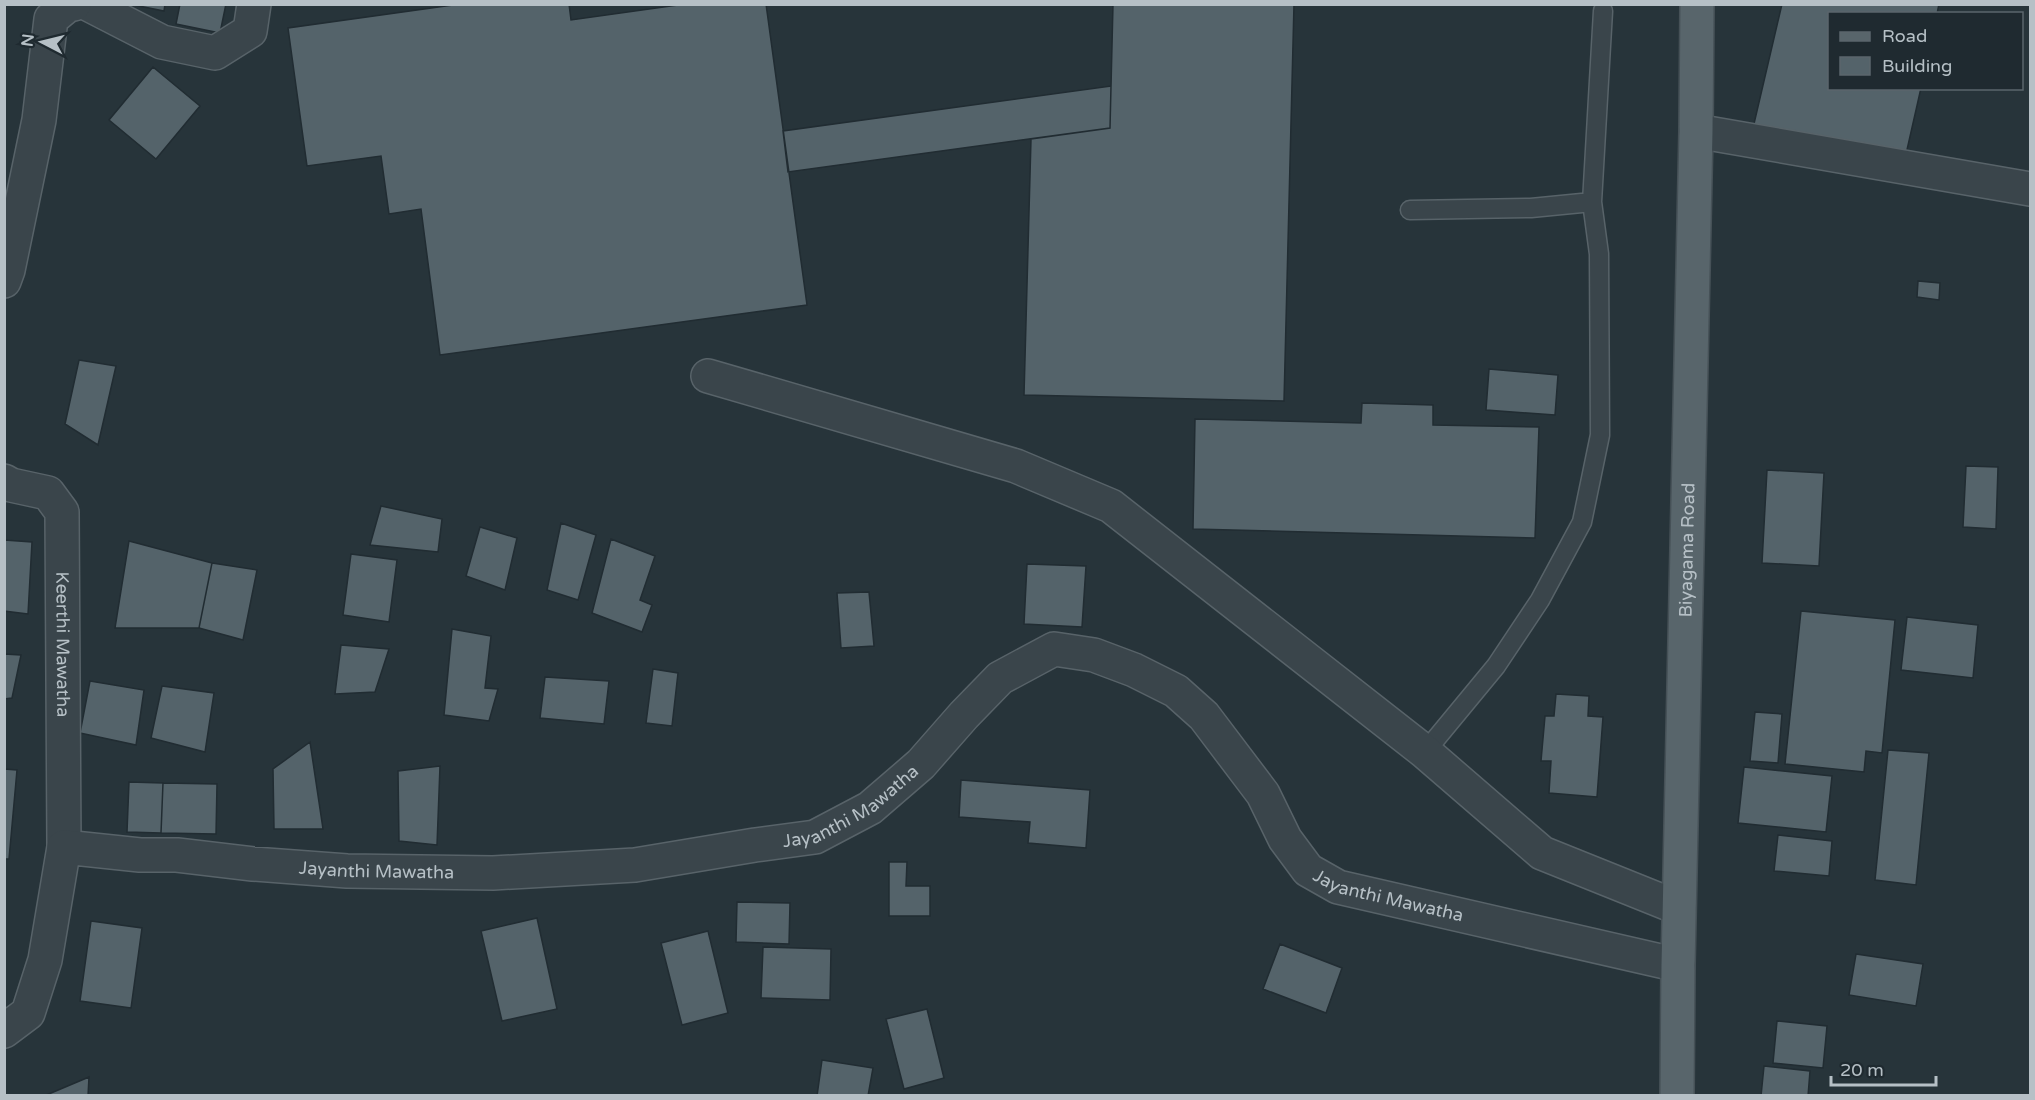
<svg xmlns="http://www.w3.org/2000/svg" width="2035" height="1100" viewBox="0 0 2035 1100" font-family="'Varela Round',sans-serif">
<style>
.building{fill:#54636a;stroke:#212c32;stroke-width:1.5}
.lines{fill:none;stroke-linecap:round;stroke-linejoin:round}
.service-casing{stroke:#586369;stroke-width:21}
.minor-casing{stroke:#586369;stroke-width:36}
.primary-casing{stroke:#465157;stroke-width:36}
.service{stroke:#3a454b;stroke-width:18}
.minor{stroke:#3a454b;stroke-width:33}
.primary{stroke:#58656b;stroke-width:33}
.labels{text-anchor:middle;stroke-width:4.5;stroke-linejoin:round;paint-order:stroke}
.street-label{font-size:18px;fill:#b6c0c6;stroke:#1f2a30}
</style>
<rect width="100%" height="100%" fill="#27343a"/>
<path class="building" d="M129,4H165L164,11Z
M180,4H226L220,33L176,24Z
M460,4H569L571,20L685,4H766L807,305L440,355L421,209L389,214L381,156L307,166L288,28Z
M1113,4H1294L1284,401L1024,395L1031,139L1110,128Z
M1782,4H1939L1937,14H1830V88H1921L1904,163L1753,128Z
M153,67L200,106L156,159L109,120Z
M1111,86L1110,128L788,172L783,131Z
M1918,281L1940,283L1939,300L1917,297Z
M79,360L116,366L98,445L65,424Z
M1489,369L1558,375L1555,415L1486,410Z
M1362,403L1433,405V425L1539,427L1535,538L1193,529L1195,419L1361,423Z
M1966,466L1998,467L1996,529L1963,527Z
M1767,470L1824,473L1819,566L1762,563Z
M381,506L442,519L438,552L370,545Z
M561,523L596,535L578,600L547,590Z
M480,527L517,538L505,590L466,576Z
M611,539L655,556L640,600L652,605L642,632L592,613Z
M4,540L32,542L28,614L4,611Z
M129,541L212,563L199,628H115Z
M351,554L397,560L389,622L343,615Z
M212,563L257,570L243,640L199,628Z
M1027,564L1086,566L1082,627L1024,624Z
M869,592L874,646L841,648L837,593Z
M1801,611L1895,620L1882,753L1866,751L1864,772L1785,764Z
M1907,617L1978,625L1973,678L1901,670Z
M452,629L491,636L485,688L498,689L489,721L444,715Z
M341,645L389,649L375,692L335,694Z
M4,654L21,655L12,698L4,699Z
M653,669L678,673L672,726L646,723Z
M545,677L609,681L604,724L540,718Z
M90,681L144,690L136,745L80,733Z
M162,686L214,693L205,752L151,738Z
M1556,694L1589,696L1588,716L1603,717L1597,797L1549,793L1551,761H1541L1545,716H1554Z
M1755,712L1782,714L1778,763L1750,761Z
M310,742L323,829H274L273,769Z
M1888,750L1929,753L1916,885L1875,880Z
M440,766L437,845L399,841L398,771Z
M1744,767L1832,776L1826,832L1738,823Z
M4,769L17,770L9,859H4Z
M961,780L1090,790L1086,848L1028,843L1030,822L959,817Z
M129,782L163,783L161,833L127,832Z
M163,783L217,784L216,834L161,833Z
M1778,835L1832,841L1829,876L1774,871Z
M889,862H907L906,886H930V916H889Z
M737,902L790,903L789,944L736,942Z
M537,918L557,1009L502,1021L481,931Z
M91,921L142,928L131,1008L80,1001Z
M708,931L728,1013L682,1025L661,943Z
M1280,944L1342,968L1326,1013L1263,989Z
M763,947L831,949L830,1000L761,998Z
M1856,954L1923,964L1916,1006L1849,995Z
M927,1009L944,1078L904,1089L886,1019Z
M1777,1021L1827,1026L1823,1068L1773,1063Z
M822,1060L873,1068L868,1096H817Z
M1764,1066L1810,1071L1808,1096H1761Z
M89,1077L88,1096H44Z"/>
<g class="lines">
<g class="service-casing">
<path id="service" d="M1592,202L1603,11
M1410,210L1531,208L1592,202L1599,254L1600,435L1582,522L1540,600L1496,666L1425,752"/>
</g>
<g class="minor-casing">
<g id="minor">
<path d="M88,4L162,42L215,53L250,31L254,4"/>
<path d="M1696,131L2030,189"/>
<path d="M4,281L8,270L39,120L51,19L68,5L74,4"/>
<path d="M708,376L1016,466L1111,506L1425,752L1542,853L1679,908"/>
<path id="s1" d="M4,481L11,485L48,493L62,512L64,847"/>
<path id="s2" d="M4,1031L28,1013L45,960L64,847L140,855H177L253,864L347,871L493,873L635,865L755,845L815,837L870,808L921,764L964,715L1000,678L1054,649L1094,655L1134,670L1176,691L1204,716L1263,794L1285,839L1308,870L1338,887L1678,965"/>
</g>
</g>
<g class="primary-casing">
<g id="primary">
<path id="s3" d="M1677,1096L1678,965L1696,131L1697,4"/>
</g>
</g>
<use href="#service" class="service"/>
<use href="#minor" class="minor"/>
<use href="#primary" class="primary"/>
</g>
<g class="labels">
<g class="street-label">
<text dy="6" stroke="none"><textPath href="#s3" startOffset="546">Biyagama Road</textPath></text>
<text dy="6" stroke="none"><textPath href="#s1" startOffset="202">Keerthi Mawatha</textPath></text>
<text dy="6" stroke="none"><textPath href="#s2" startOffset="1000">Jayanthi Mawatha</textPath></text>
<text dy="6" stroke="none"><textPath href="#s2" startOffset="514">Jayanthi Mawatha</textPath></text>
<text dy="6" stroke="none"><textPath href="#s2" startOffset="1702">Jayanthi Mawatha</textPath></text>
</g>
</g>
<rect width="2035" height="1100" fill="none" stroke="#b6c0c6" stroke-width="12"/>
<rect x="1828" y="12" width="195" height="78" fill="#1f2a30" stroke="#5b666c" stroke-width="1.5"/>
<rect x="1840" y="32" width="30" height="9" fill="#58656b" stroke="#5b666c" stroke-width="1.5"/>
<text x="1882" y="42" font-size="18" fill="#b6c0c6">Road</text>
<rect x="1840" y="57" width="30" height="18" fill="#54636a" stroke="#5b666c" stroke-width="1.5"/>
<text x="1882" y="72" font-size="18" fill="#b6c0c6">Building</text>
<g transform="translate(42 42) rotate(277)" stroke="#1f2a30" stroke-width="4.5" paint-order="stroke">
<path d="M0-4.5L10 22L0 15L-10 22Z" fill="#b6c0c6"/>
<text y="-9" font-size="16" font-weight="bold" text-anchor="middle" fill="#b6c0c6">N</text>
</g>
<path d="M1831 1076v9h105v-9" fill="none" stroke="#b6c0c6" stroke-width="3"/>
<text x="1840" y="1076" font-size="18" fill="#b6c0c6" stroke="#1f2a30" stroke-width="4.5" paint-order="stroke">20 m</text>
</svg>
